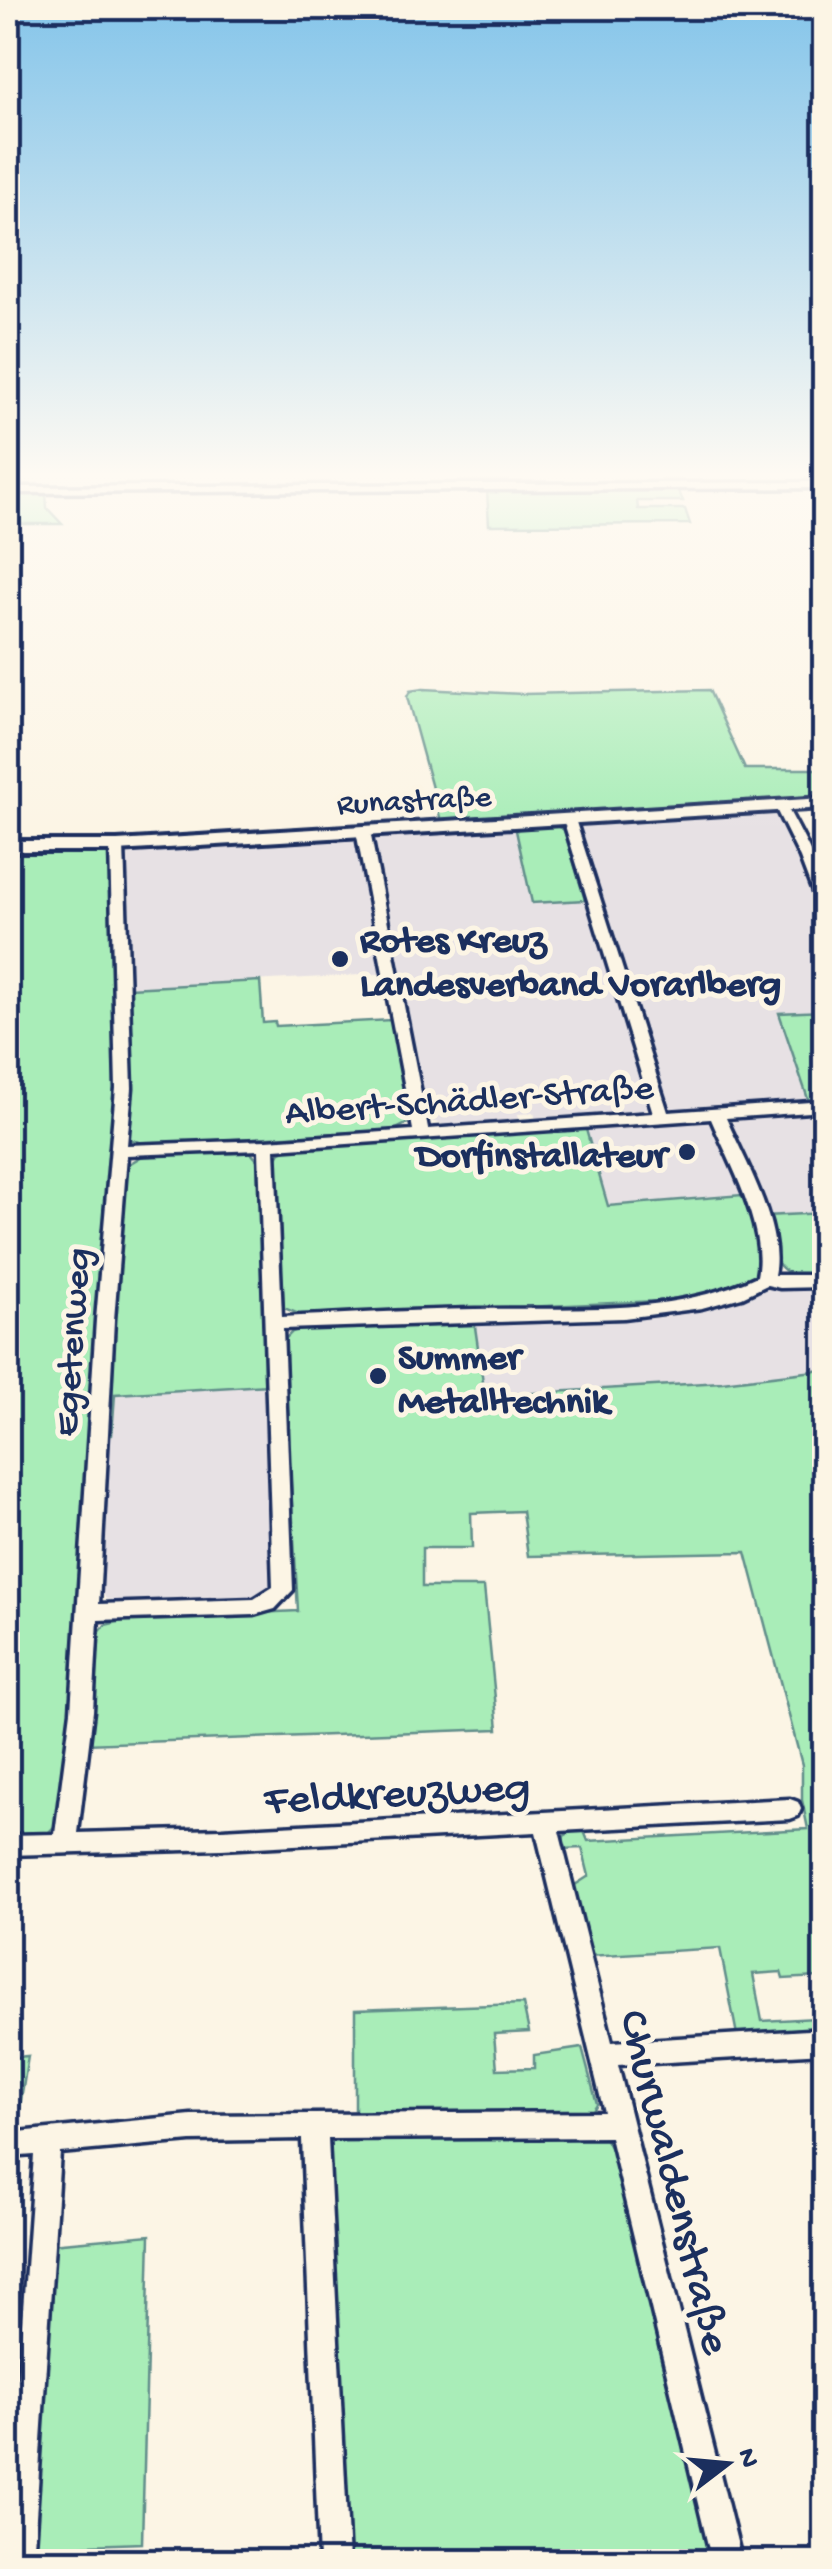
<svg xmlns="http://www.w3.org/2000/svg" width="832" height="2569" viewBox="0 0 832 2569" font-family="'Gochi Hand',sans-serif">
<style>
.built{fill:#e7e1e4}
.green{fill:#a9edb8;stroke:#628e8b;stroke-width:2.5}
.lines{fill:none;stroke-linecap:round;stroke-linejoin:round}
.minor-casing{stroke:#1b2f5e;stroke-width:7}
.tertiary-casing{stroke:#1b2f5e;stroke-width:8}
.minor{fill:#fcf5e5;fill-rule:evenodd}
.tertiary{fill:#fcf5e5;fill-rule:evenodd}
.poi-dot{fill:#1b2f5e;stroke:#fcf5e5;stroke-width:4}
.labels{text-anchor:middle;stroke-width:10;stroke-linejoin:round;paint-order:stroke}
.far-street-label{font-size:32px;fill:#1b2f5e;stroke:#fcf5e5}
.poi-label{font-size:38px;font-weight:bold;fill:#1b2f5e;stroke:#fcf5e5;text-anchor:start}
.street-label{font-size:38px;fill:#1b2f5e;stroke:#fcf5e5}
.near-street-label{font-size:45px;fill:#1b2f5e;stroke:#fcf5e5}
</style>
<rect width="100%" height="100%" fill="#fcf5e5"/>
<filter id="ink" filterUnits="userSpaceOnUse"><feTurbulence type="fractalNoise" baseFrequency=".01" numOctaves="2"/><feDisplacementMap in="SourceGraphic" scale="20" xChannelSelector="R" yChannelSelector="G"/><feConvolveMatrix kernelMatrix="1 2 1 2 8 2 1 2 1" color-interpolation-filters="sRGB"/></filter>
<g filter="url(#ink)">
<path class="built" d="M780,805L807,858L824,903V1011L779,1013L810,1106H824V1213L765,1216L728,1127L739,1116L717,1113L742,1195L608,1206L584,1121L660,1115L614,985L650,1100L647,1109L628,1114L536,1120L534,1113L518,1114L519,1121L449,1126L431,1121L426,1112L396,973L129,988L122,985L117,846Z
M824,1281V1370L722,1382L484,1396L473,1315L652,1308L753,1287Z
M269,1385L276,1580L268,1591L247,1600L125,1603L106,1599L98,1586L105,1436L112,1435L115,1394Z"/>
<path class="green" d="M677,487L683,501H637L638,509H685L690,524L489,525L487,490Z
M8,491L46,494L47,508L62,524H8Z
M423,689L523,694L709,690L745,769H824V796L441,821L407,697L410,691Z
M554,824L564,830L585,900L532,903L515,826Z
M8,849L100,850L109,855L117,1086L75,1713L58,1823L47,1834L8,1838Z
M260,981L263,1023L275,1022L276,1026L391,1020L409,1113L408,1123L394,1130L145,1144L129,1139V988Z
M824,1011V1102H809L779,1013Z
M585,1126L608,1206L742,1195C752,1220 766,1250 756,1276L716,1292L658,1301L306,1317L284,1308L274,1162L280,1152L293,1147Z
M234,1150L249,1151L260,1163L269,1385L115,1394L112,1435L105,1436L124,1167L144,1155Z
M824,1213V1277C771,1279 776,1261 765,1216Z
M474,1320L485,1396L722,1382L824,1370V1990L818,1977L783,1979L781,1972L753,1974L762,2021L816,2018L822,2031L737,2035L720,1948L588,1956L574,1895L575,1885L589,1876L582,1848L562,1849L564,1836L582,1826L588,1841L808,1829L802,1800V1765L746,1552L528,1556L522,1511L471,1513L472,1548H422V1587H484L498,1729L85,1744L96,1637L105,1625L136,1618L298,1611L283,1341L292,1332L308,1327Z
M523,2004L529,2032L494,2034L497,2069L534,2068V2055L582,2048L597,2104L593,2110L355,2118V2010Z
M28,2056L17,2126L8,2135V2058Z
M604,2136L614,2155L713,2561H341L325,2137Z
M150,2235L142,2543L33,2547L51,2244Z"/>
<g class="lines">
<g class="minor-casing">
<path id="minor" d="M824,482V488L8,493V487Z
M780,801L786,805C803,838 824,870 824,907L817,903L800,858L774,805Z
M569,815L575,819L668,1112L824,1101V1111L726,1118C745,1161 784,1228 774,1275H824V1287L780,1288L767,1285L742,1297L702,1308L624,1318L283,1329L293,1590L275,1609L254,1615L98,1620L93,1711L78,1833L222,1829L790,1799L798,1802L801,1809L798,1816L790,1819L559,1831L612,2042L824,2029V2053L618,2065L742,2562H712L610,2137L328,2139L349,2562H319L302,2139L191,2141L60,2153L33,2562H8V2493H10L34,2155L8,2157V2133L191,2115L604,2112L536,1832L222,1849L8,1855V1835L55,1834L71,1711L96,1320L116,1088L110,846L117,842L124,846L132,1088L127,1145L267,1140L413,1130L356,831L363,827L370,831L428,1129L653,1113L563,819ZM711,1119C729,1162 767,1228 757,1276C670,1317 569,1307 475,1309C411,1310 346,1314 282,1317L275,1149ZM259,1150L273,1587L254,1599L99,1604L114,1320L127,1155Z"/>
</g>
<g class="tertiary-casing">
<path id="tertiary" d="M824,798V808L117,851H8V841H117Z"/>
</g>
<use href="#minor" class="minor"/>
<use href="#tertiary" class="tertiary"/>
</g>
</g>
<linearGradient id="sky" x2="0" y2="1"><stop stop-color="#85c5ea"/><stop offset="0.57" stop-color="#fefaf3"/><stop offset="1" stop-color="#fefaf3" stop-opacity="0"/></linearGradient>
<rect width="832" height="832" fill="url(#sky)"/>
<g class="poi-dot">
<circle cx="340" cy="959" r="10"/>
<circle cx="687" cy="1152" r="10"/>
<circle cx="378" cy="1376" r="10"/>
</g>
<g class="labels">
<g class="far-street-label">
<text transform="translate(414 798) rotate(-3)" y="11">Runastraße</text>
</g>
<g class="poi-label">
<text x="360" y="950">Rotes Kreuz<tspan x="360" dy="44">Landesverband Vorarlberg</tspan></text>
<text x="667" y="1165" text-anchor="end">Dorfinstallateur</text>
<text x="398" y="1367">Summer<tspan x="398" dy="44">Metalltechnik</tspan></text>
</g>
<g class="street-label">
<text transform="translate(469 1097) rotate(-4)" y="13">Albert-Schädler-Straße</text>
<text transform="translate(69 1342) rotate(-86)" y="13">Egetenweg</text>
</g>
<g class="near-street-label">
<text transform="translate(397 1789) rotate(-3)" y="16">Feldkreuzweg</text>
<text transform="translate(679 2181) rotate(76)" y="16">Churwaldenstraße</text>
</g>
</g>
<rect width="832" height="2569" fill="none" stroke="#fcf5e5" stroke-width="40"/>
<rect x="20" y="20" width="792" height="2529" fill="none" stroke="#1b2f5e" stroke-width="4" filter="url(#ink)"/>
<g transform="translate(727 2464) rotate(74)" stroke="#fcf5e5" stroke-width="8" paint-order="stroke">
<path d="M0-8L18 38L0 25L-18 38Z" fill="#1b2f5e"/>
<text y="-15" font-size="28" font-weight="bold" text-anchor="middle" fill="#1b2f5e">N</text>
</g>
</svg>
